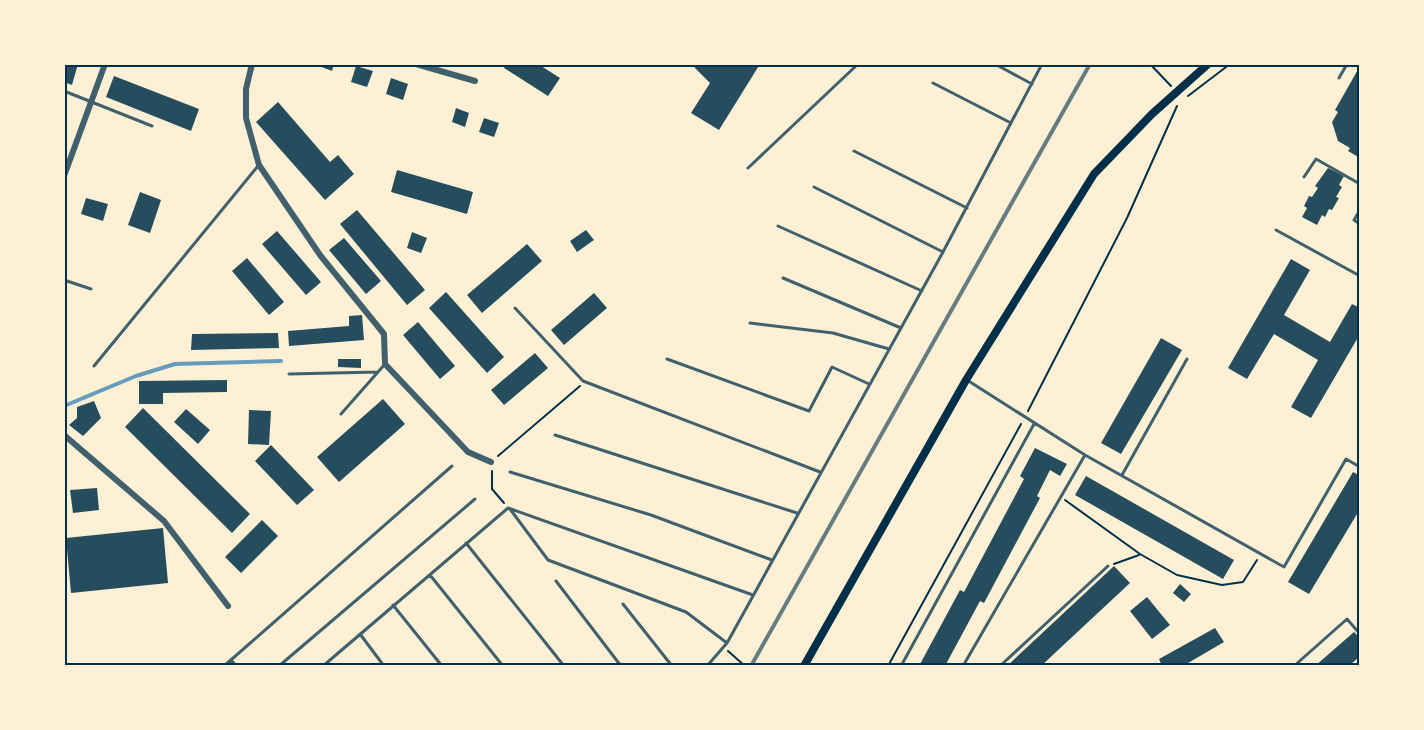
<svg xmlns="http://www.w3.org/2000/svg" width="1424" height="730" viewBox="0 0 1424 730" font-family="'PT Sans',sans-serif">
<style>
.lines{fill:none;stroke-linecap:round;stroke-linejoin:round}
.stream{stroke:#669bbc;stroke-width:4}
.building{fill:#264d5e}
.path{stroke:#003049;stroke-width:2}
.service{stroke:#3f606c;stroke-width:3}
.minor{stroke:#3f606c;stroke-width:6}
.secondary{stroke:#003049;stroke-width:8}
.rail{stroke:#657d81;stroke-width:4}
.neatline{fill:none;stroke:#003049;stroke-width:2}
</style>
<rect width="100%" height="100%" fill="#fdf0d5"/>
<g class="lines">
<path class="stream" d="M64,406L136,376L175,364L281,361"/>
</g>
<path class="building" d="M64,64H78L72,85L64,82Z
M314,64H334L332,71Z
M506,64H538L560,78L548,96L504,68Z
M691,64H760L719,130L691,113L710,83Z
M356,66L373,71L367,87L351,82Z
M1360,66V114L1357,120L1360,131V158L1348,151L1350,148L1338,141L1332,122L1338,112L1335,110Z
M114,76L199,109L191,131L106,97Z
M391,78L408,84L403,100L386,94Z
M278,102L330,162L338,155L354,174L325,200L256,122Z
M456,108L469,113L465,127L452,122Z
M484,118L499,123L494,137L479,132Z
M1328,168L1344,176L1339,185L1342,187L1336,197L1339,198L1332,210L1329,209L1325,217L1322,215L1317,225L1302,217L1307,208L1304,206L1309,196L1312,197L1318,188L1315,186Z
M397,170L473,192L467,214L391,192Z
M140,192L161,200L150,233L128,225Z
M86,198L108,204L103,221L81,214Z
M357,210L425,290L407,305L340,224Z
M586,230L594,240L577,252L570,241Z
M277,231L321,282L306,295L262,244Z
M412,232L427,238L421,253L407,248Z
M344,238L381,281L366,294L329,250Z
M527,244L542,261L482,313L467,295Z
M247,258L284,302L269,315L232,271Z
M1291,259L1310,270L1284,315L1330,342L1352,304L1360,308V334L1311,418L1291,407L1318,360L1274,334L1247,379L1228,368Z
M446,292L504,357L487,373L429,308Z
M594,293L607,308L564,345L551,330Z
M362,315L364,340L289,346L288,331L349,326V316Z
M418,322L455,366L440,379L403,335Z
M278,333L279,348L191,350L192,334Z
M1161,338L1182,350L1121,454L1101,443Z
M535,353L548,368L504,405L491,390Z
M338,359H361V368L338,367Z
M227,380V392L163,393V404H139V381Z
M383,399L405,424L339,482L317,457Z
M94,401L101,418L83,436L69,425L77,418V407Z
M143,408L250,514L232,533L125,427Z
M186,409L210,430L198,444L174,422Z
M249,410L271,411L269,445L248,444Z
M271,445L314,490L297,505L255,461Z
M1035,448L1067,464L1060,476L1050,470L1037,496L1040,498L984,603L980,601L945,666H919L960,590L964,592L1024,479L1020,476Z
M1353,472L1360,476V509L1309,594L1288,582Z
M1086,476L1234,560L1223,579L1075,495Z
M97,488L99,510L73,513L70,490Z
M262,520L278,536L241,573L225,557Z
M163,528L168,583L71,593L66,538Z
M1114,566L1130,583L1041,666H1007Z
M1180,584L1191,594L1184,602L1173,593Z
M1147,597L1170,625L1152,639L1130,611Z
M1215,628L1224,642L1183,666H1162L1159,659Z
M1354,632L1360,638V656L1349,666H1315Z"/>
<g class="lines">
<path class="path" d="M1150,64L1171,86
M1188,96L1230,64
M1028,411L1127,218L1177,106
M498,456L580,386
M492,471V489L504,503
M1065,500L1140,554L1177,575L1222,585L1243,582L1257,560
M1114,564L1139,555
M728,651L745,666
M888,666L1021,424"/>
<path class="service" d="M995,64L1032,84
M1339,78L1347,64
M933,83L1011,123
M64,91L152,126
M854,151L967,208
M748,168L858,64
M1304,177L1316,159L1360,184
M814,187L943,252
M1360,210L1354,220L1360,224
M778,226L922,291
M1276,230L1360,276
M783,278L901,328
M64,280L91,289
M515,308L583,381L820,472
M750,323L833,333L889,349
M64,338H65
M667,359L809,411L832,367L869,384
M94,366L258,166
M289,374L378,372
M967,380L1085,455L1284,567L1346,459L1360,467
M341,414L385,364
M555,435L797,513
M510,472L651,515L772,560
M1122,475L1187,359
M510,509L548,560L686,612L727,643
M466,543L564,666
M430,575L503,666
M556,581L621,666
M623,604L672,666
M393,605L442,666
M360,634L384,666
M231,660L236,666
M224,666L452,466
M279,666L475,499
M323,666L508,508L753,595
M707,666L727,643L943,252L1042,64
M901,666L1034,424
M963,666L1085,455
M1000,666L1108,566
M1294,666L1347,619L1360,634"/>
<path class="minor" d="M252,64L246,89V118L259,165L320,255L384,334L385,364L468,452L491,462
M416,64L475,81
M64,176L105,64
M64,435L164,521L228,606"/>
<path class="secondary" d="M804,666L966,380L1094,174L1152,114L1208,64"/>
<path class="rail" d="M751,666L1090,64"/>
</g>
<rect width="1424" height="730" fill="none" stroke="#fdf0d5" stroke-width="132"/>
<rect x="66" y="66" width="1292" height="598" class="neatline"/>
</svg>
